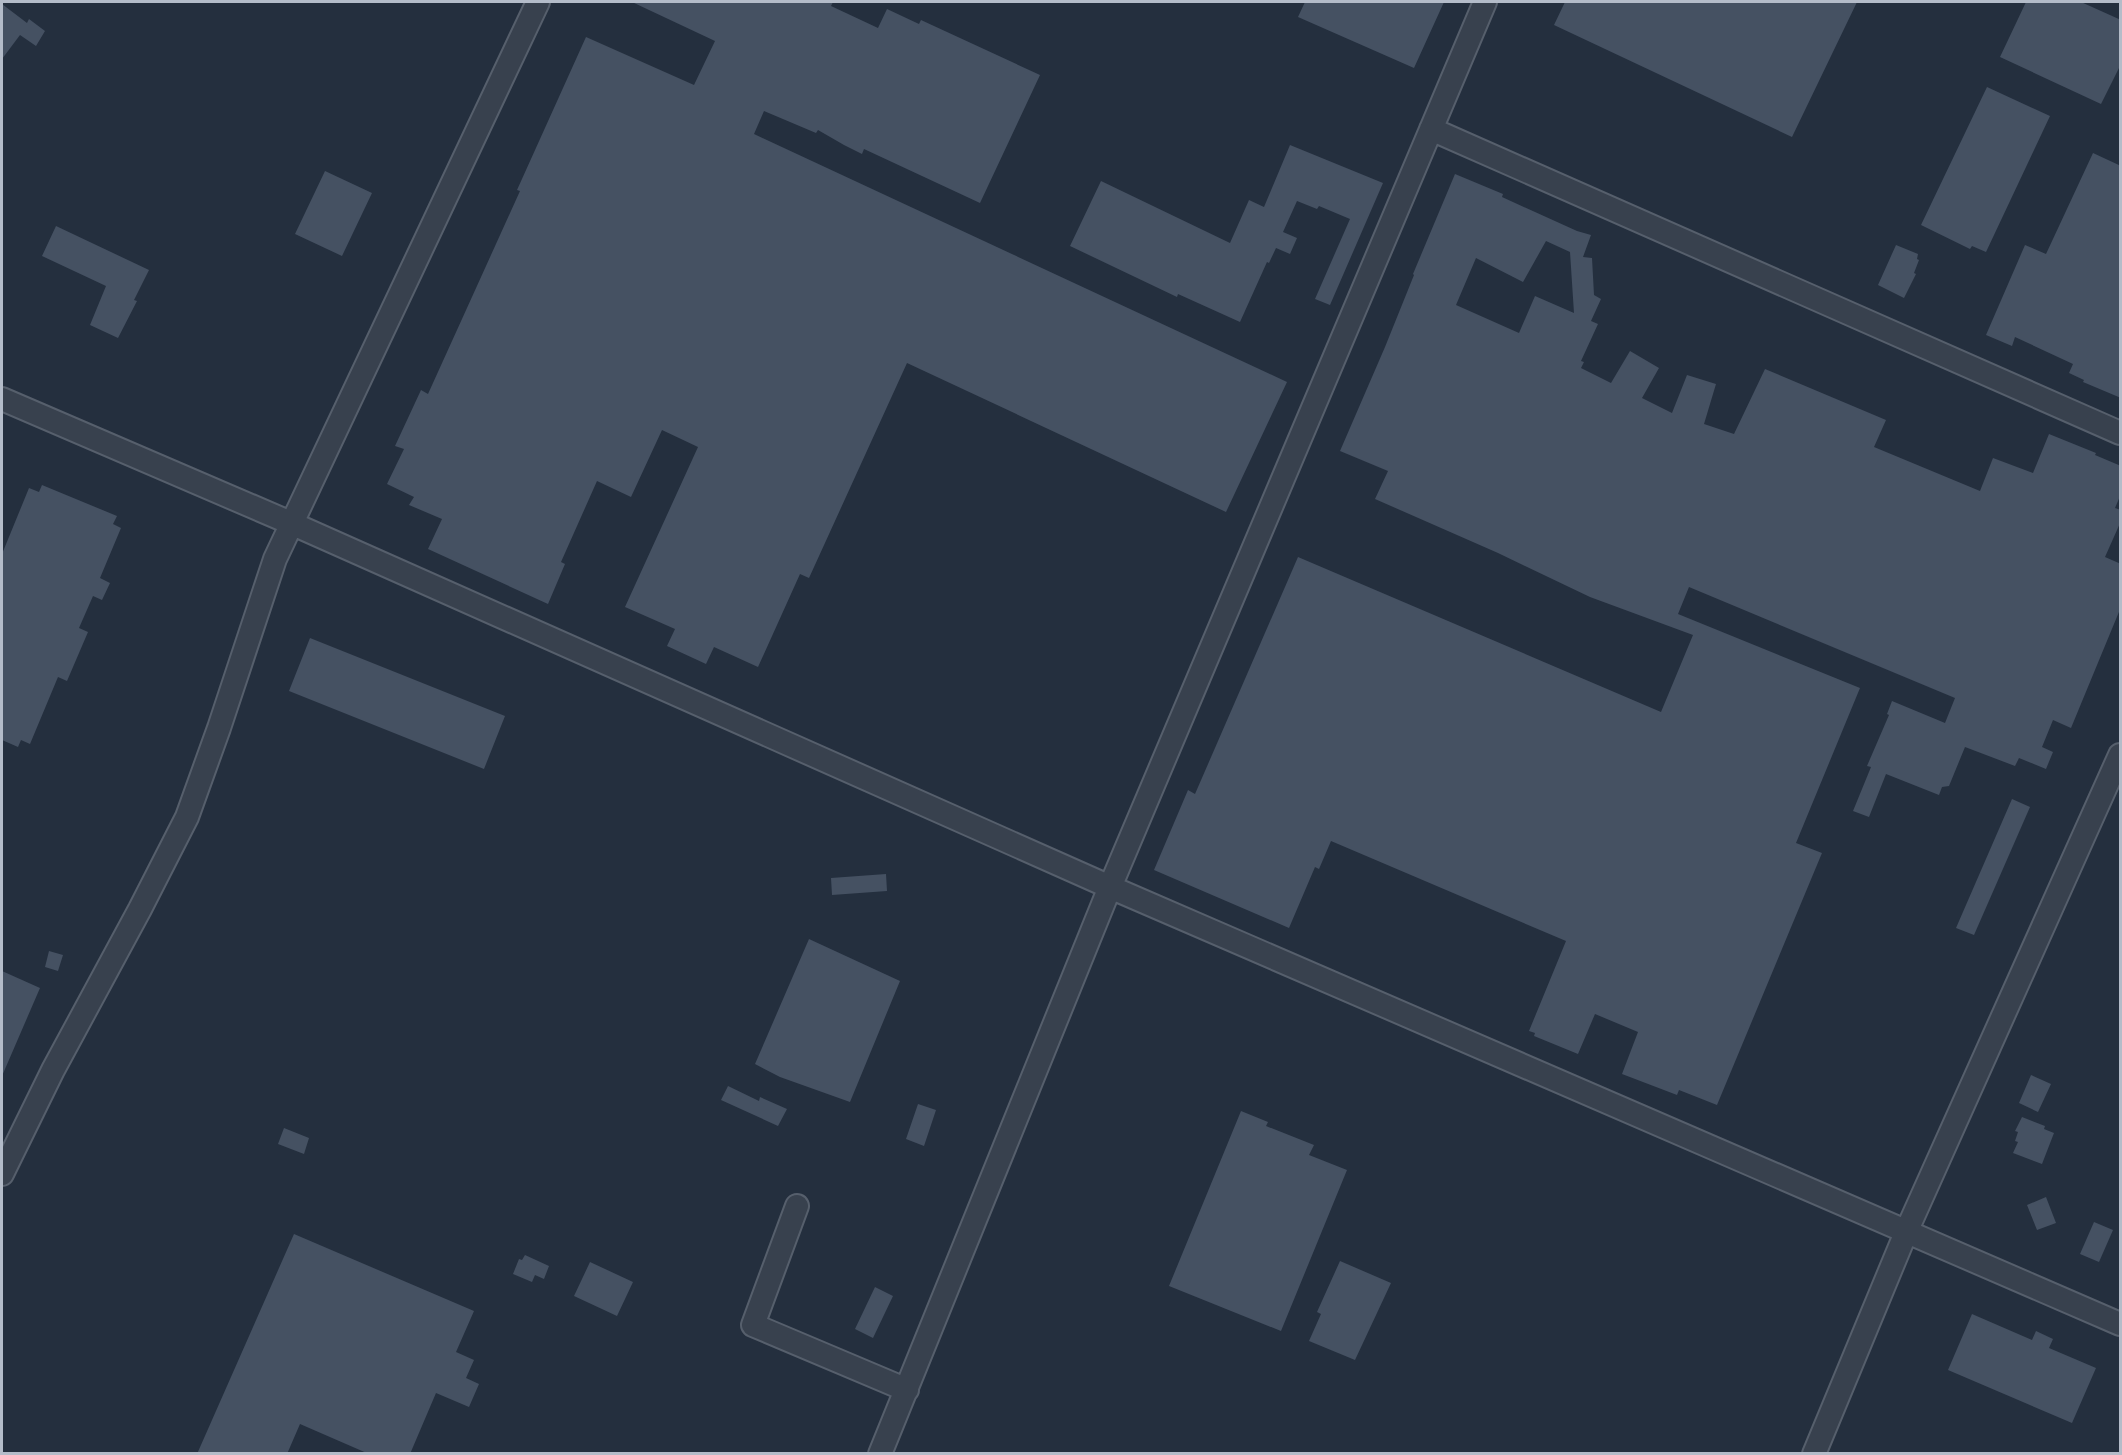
<svg xmlns="http://www.w3.org/2000/svg" width="2122" height="1455" viewBox="0 0 2122 1455" font-family="'Golos Text',sans-serif">
<style>
.building{fill:#455162;fill-rule:evenodd}
.lines{fill:none;stroke-linecap:round;stroke-linejoin:round}
.minor-casing{stroke:#565f6c;stroke-width:26}
.minor{stroke:#38414e;stroke-width:22}
</style>
<rect width="100%" height="100%" fill="#242f3e"/>
<path class="building" d="M632,2H833L831,6L878,28L887,9L919,24L921,20L1040,75L980,203L864,149L862,154L844,145L818,130L816,133L764,111L754,134L1287,382L1226,512L907,363L809,578L800,574L758,667L714,647L706,664L667,646L675,629L625,607L698,447L662,430L631,497L597,481L561,562L565,564L548,604L428,549L442,519L409,505L414,497L387,484L404,449L395,446L421,390L428,394L520,191L517,190L586,37L694,85L715,41Z
M1305,2H1444L1414,68L1298,17Z
M1565,2H1857L1792,137L1554,25Z
M2026,2H2081L2121,20V64L2101,104L2000,57Z
M2,4L27,23L29,19L45,31L36,46L20,35L2,59Z
M1987,87L2050,116L1986,252L1972,246L1970,249L1921,225Z
M1290,145L1383,183L1330,305L1315,299L1350,219L1319,206L1317,209L1297,201L1283,232L1297,238L1290,254L1276,248L1269,263L1267,262L1240,322L1178,294L1177,297L1070,246L1101,181L1230,243L1249,200L1264,207Z
M2093,153L2121,166V398L2083,382L2084,380L2069,373L2073,364L2015,337L2012,346L1986,335L2025,245L2046,254Z
M325,171L372,193L342,256L295,234Z
M1455,174L1503,194L1502,197L1577,231L1591,235L1583,257L1592,258L1594,295L1601,299L1591,321L1598,324L1581,361L1584,362L1581,368L1611,383L1630,351L1659,368L1642,398L1672,413L1687,375L1716,384L1704,424L1734,434L1765,369L1886,420L1874,447L1980,491L1993,458L2033,473L2049,434L2096,453L2095,455L2121,466V494L2115,508L2121,510V521L2105,557L2121,564V607L2071,728L2053,720L2042,747L2053,752L2046,769L2019,758L2015,766L1965,747L1949,786L1942,787L1939,795L1886,774L1869,817L1853,811L1871,767L1867,766L1889,715L1887,714L1892,701L1945,723L1955,698L1689,587L1678,614L1860,688L1796,843L1822,853L1717,1105L1679,1090L1677,1095L1622,1074L1638,1032L1595,1014L1578,1054L1534,1036L1535,1033L1529,1031L1566,941L1331,841L1319,869L1315,867L1289,928L1154,870L1188,790L1195,794L1298,557L1661,712L1693,635L1590,597L1498,553L1375,499L1388,471L1340,451L1385,347L1414,275L1413,274ZM1546,241L1570,252L1574,313L1535,296L1519,333L1456,305L1476,258L1523,282Z
M56,226L149,270L134,300L137,301L118,338L90,325L106,286L42,256Z
M1896,245L1918,254L1917,259L1919,260L1914,273L1916,274L1904,298L1878,285Z
M42,485L117,516L113,524L121,528L100,578L110,583L102,600L93,596L79,628L88,632L67,681L58,677L30,744L21,740L18,747L2,740V554L29,488L39,492Z
M310,638L505,716L484,769L289,691Z
M2012,799L2030,807L1974,935L1956,928Z
M886,874L887,891L832,895L831,878Z
M809,939L900,981L850,1102L780,1077L755,1064Z
M49,951L63,955L58,971L45,967Z
M2,971L40,988L2,1076Z
M2031,1075L2051,1084L2038,1112L2019,1103Z
M728,1086L759,1101L760,1097L787,1109L778,1126L721,1100Z
M918,1104L936,1110L924,1146L906,1139Z
M1241,1111L1268,1122L1266,1126L1314,1145L1309,1155L1347,1170L1281,1331L1169,1286Z
M2022,1117L2045,1126L2044,1129L2054,1133L2042,1164L2013,1153L2018,1142L2015,1141L2018,1132L2015,1131Z
M284,1128L309,1138L304,1154L278,1144Z
M2046,1197L2056,1223L2037,1230L2027,1205Z
M2094,1222L2113,1230L2099,1262L2080,1254Z
M294,1234L474,1311L456,1352L474,1360L466,1378L479,1384L469,1407L436,1393L410,1454H369L300,1424L287,1454H197Z
M525,1255L549,1266L544,1279L535,1275L532,1282L513,1274L519,1259L522,1260Z
M1340,1261L1391,1283L1355,1360L1309,1341L1321,1314L1317,1312Z
M590,1262L633,1282L617,1316L574,1296Z
M875,1287L893,1296L873,1338L855,1329Z
M1972,1314L2032,1340L2036,1331L2053,1339L2049,1348L2096,1368L2072,1423L1948,1370Z"/>
<g class="lines">
<g class="minor-casing">
<path id="minor" d="M1431,129L2120,433
M2,399L293,524L1110,887L2120,1324
M2,1174L53,1070L140,909L187,817L219,728L275,559L538,2
M797,1206L753,1325L907,1390
M880,1454L1110,887L1485,2
M1814,1454L1907,1230L2120,755"/>
</g>
<use href="#minor" class="minor"/>
</g>
<rect width="2122" height="1455" fill="none" stroke="#b4bcc9" stroke-width="6"/>
</svg>
